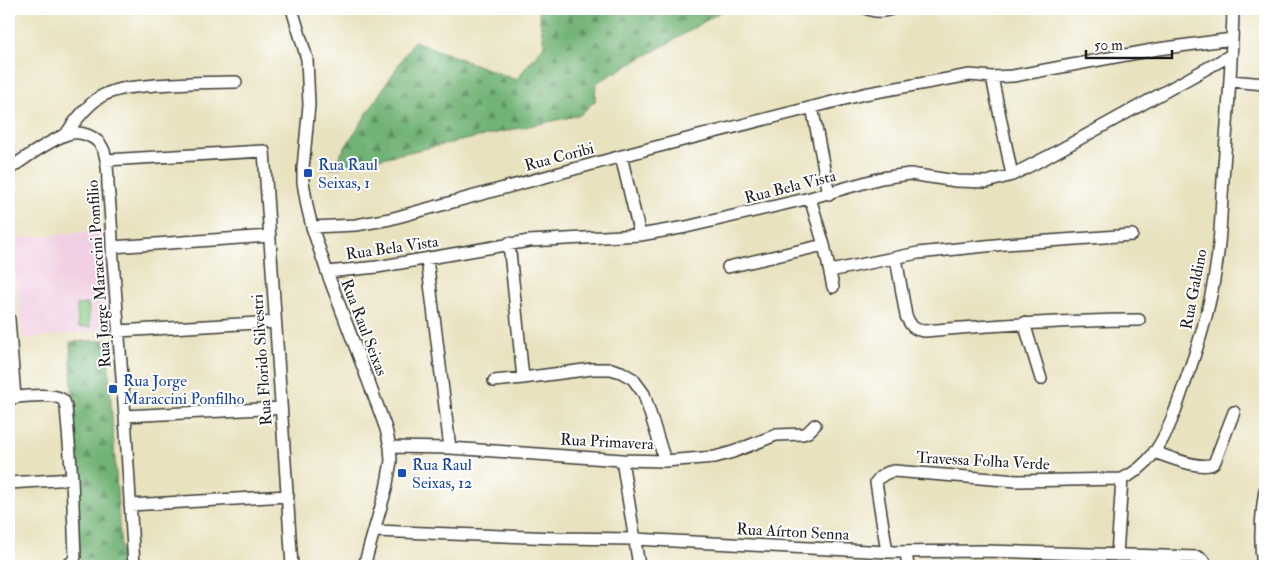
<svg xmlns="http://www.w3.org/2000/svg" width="1274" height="575" viewBox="0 0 1274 575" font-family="'IM FELL Double Pica',serif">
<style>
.built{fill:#f1d0e3}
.forest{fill:url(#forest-firs);stroke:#466748}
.pitch{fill:#8cd089;stroke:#547652}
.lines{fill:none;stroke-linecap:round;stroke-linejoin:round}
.street-casing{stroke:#3b3a34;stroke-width:14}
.street{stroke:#fff;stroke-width:11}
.transit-dot{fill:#1a4fb4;stroke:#fff;stroke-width:2}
.labels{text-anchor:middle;stroke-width:4;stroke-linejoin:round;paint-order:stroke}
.street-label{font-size:16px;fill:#1c1c1c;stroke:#fff}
.transit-label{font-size:16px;fill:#164399;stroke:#fff;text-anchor:start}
</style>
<defs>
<pattern id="forest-firs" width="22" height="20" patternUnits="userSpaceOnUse" patternTransform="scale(1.25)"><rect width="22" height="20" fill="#71b275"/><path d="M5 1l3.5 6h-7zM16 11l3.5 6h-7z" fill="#5c905f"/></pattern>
</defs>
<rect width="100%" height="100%" fill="#fff"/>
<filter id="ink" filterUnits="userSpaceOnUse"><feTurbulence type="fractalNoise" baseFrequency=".02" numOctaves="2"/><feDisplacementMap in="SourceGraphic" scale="10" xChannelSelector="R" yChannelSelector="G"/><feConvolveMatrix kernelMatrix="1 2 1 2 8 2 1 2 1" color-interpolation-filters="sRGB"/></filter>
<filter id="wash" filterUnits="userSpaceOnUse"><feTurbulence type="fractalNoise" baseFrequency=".0096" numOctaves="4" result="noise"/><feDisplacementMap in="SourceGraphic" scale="20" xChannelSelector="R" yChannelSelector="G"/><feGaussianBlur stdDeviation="1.12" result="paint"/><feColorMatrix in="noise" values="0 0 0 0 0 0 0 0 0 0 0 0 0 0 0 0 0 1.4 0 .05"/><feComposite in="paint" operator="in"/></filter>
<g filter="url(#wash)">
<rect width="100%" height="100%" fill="#e9e2bf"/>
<path class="built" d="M104,230L115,329L23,339L12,239Z"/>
<path class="forest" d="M538,9H725L674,40L596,83L595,101L580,115L331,169L414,41L516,80L544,45Z
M107,340L122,566H80L70,342Z"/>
<path class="pitch" d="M88,304L90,327H78L77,305Z"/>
</g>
<g filter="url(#ink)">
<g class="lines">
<g class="street-casing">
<path id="street" d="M292,9L307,59L309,105L303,168V182L307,206L312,227L327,272L378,407L386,429L390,447L391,461L386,489L364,566
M868,9C877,12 882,12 891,9
M992,77L1012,175
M1230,81L1265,84
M812,107L829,194
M66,134C75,121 86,106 100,97C117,87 136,87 155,85C182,83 209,82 236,82
M621,156L640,235
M106,160L264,151L292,566
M9,169C27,157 45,143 65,135C79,129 98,136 104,151C107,161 108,174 108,185C110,206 112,226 112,247L125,416L134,566
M810,198L824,245L833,287
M312,227L356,225L390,219L648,149L864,94L970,75L992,77L1013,76L1158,49L1232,39
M509,243L523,378
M112,247L270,236
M896,258L906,316C911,326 913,330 925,331C996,325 1067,320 1139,320
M427,259L450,448
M728,267L824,245
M830,271L918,253L1005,244L1132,235
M327,272L377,267L529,241L640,235L686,227L810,198L881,178L910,174L956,181L987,182L1012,175L1047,157L1231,55
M9,319L15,398
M1024,323L1041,379
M118,331L275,322
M494,381L523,378L592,369H611L621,372L633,379L644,394L665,461
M9,398C20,397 54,392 63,400C65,402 65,404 66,407L72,479L75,557L72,562L66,566
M125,416L281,408
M390,447L450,448L622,460L665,461L715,457L733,452L776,435L803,434L808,432L815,425
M1154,452C1169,457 1195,468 1209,465C1213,465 1213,464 1215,461L1234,412
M622,460L639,566
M9,483L72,479
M130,505L288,496
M375,531L556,538L635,539L887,552L984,551L1198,557C1203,559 1206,561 1207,566
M887,552L876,482C881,475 886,472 894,471L1017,481L1122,479C1135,473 1145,465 1154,453C1167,435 1175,412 1182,391C1197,350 1210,310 1216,267C1221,238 1221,208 1223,180C1227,123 1232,66 1233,9
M906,552L908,566
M1117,555L1122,479
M1263,566C1259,541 1261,515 1265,490"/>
</g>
<use href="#street" class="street"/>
</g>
</g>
<g class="transit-dot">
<rect x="303" y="168" width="10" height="10" rx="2.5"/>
<rect x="108" y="384" width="10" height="10" rx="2.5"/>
<rect x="397" y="468" width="10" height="10" rx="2.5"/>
</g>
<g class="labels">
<g class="street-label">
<text transform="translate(559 156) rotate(-15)" y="6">Rua Coribi</text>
<text transform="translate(790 186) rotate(-14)" y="6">Rua Bela Vista</text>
<text transform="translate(392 247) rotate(-8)" y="6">Rua Bela Vista</text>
<text transform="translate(98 274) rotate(-94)" y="6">Rua Jorge Maraccini Pomfilio</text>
<text transform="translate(1193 289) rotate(-79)" y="6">Rua Galdino</text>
<text transform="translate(365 327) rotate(69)" y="6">Rua Raul Seixas</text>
<text transform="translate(261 360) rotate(-94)" y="6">Rua Florido Silvestri</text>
<text transform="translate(607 441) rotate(3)" y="6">Rua Primavera</text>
<text transform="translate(983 460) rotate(3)" y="6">Travessa Folha Verde</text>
<text transform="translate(793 531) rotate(3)" y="6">Rua Aírton Senna</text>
</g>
<g class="transit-label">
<text x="318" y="170">Rua Raul<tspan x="318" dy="18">Seixas, 1</tspan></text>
<text x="123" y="386">Rua Jorge<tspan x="123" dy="18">Maraccini Ponfilho</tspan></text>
<text x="412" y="470">Rua Raul<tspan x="412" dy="18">Seixas, 12</tspan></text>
</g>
</g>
<rect width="1274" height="575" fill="none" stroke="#fff" stroke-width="30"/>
<path d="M1086 50v8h86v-8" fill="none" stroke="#1c1c1c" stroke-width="2.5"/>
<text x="1094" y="50" font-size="15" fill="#1c1c1c" stroke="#ffffff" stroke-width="4" paint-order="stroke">50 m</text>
</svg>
